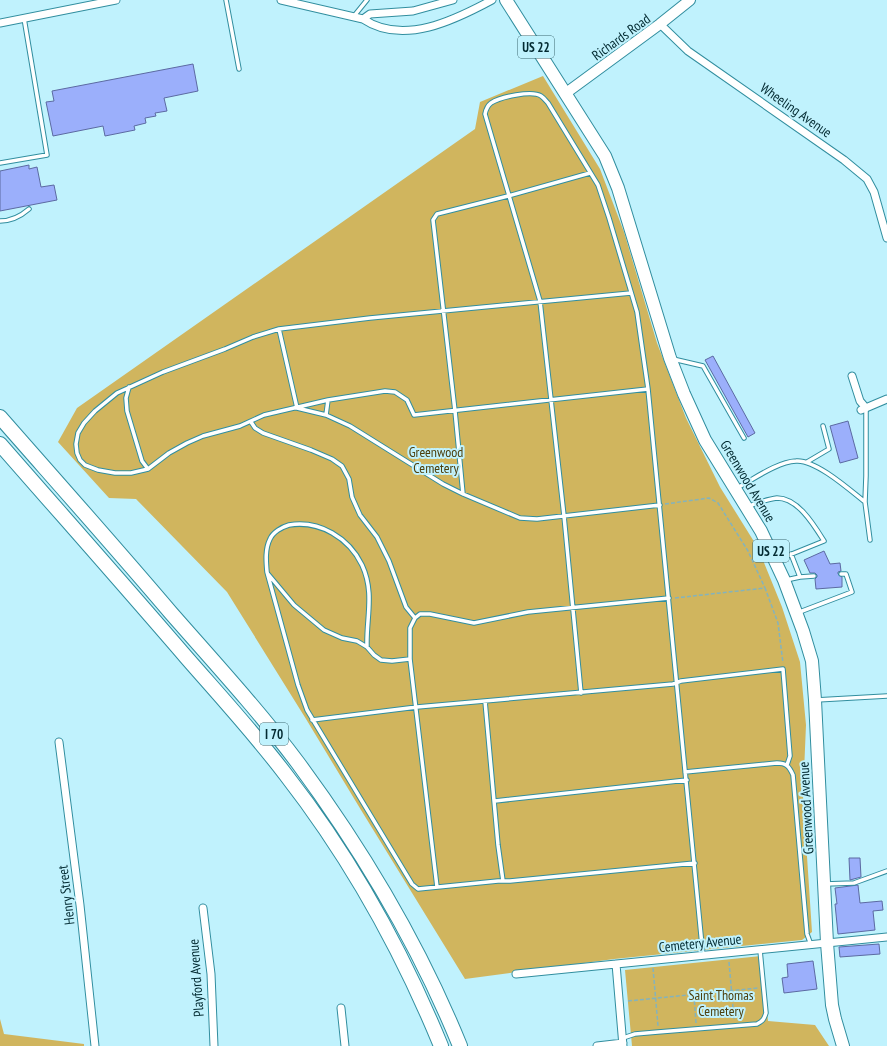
<svg xmlns="http://www.w3.org/2000/svg" width="887" height="1046" viewBox="0 0 887 1046" font-family="'PT Sans Narrow',sans-serif">
<style>
.green{fill:#d0b55e}
.building{fill:#9baffb;stroke:#5c6aa2}
.lines{fill:none;stroke-linecap:round;stroke-linejoin:round}
.lane-casing{stroke:#318e9f;stroke-width:5.5}
.street-casing{stroke:#318e9f;stroke-width:9}
.secondary-casing{stroke:#318e9f;stroke-width:12}
.primary-casing{stroke:#318e9f;stroke-width:14}
.highway-casing{stroke:#318e9f;stroke-width:16}
.path{stroke:#84b3bc;stroke-width:1.5;stroke-dasharray:4 2;stroke-linecap:butt}
.lane{stroke:#fff;stroke-width:3.5}
.street{stroke:#fff;stroke-width:7}
.secondary{stroke:#fff;stroke-width:10}
.primary{stroke:#fff;stroke-width:12}
.highway{stroke:#fff;stroke-width:14}
.labels{text-anchor:middle;stroke-width:4;stroke-linejoin:round;paint-order:stroke}
.shield{fill:#c0f2fd;stroke:#3b666e;stroke-width:1}
.shield-label{font-size:13px;font-weight:bold;fill:#022a31}
.street-label{font-size:14px;fill:#022a31;stroke:#c0f2fd}
.park-label{font-size:14px;fill:#4c3e0c;stroke:#c0f2fd}
</style>
<rect width="100%" height="100%" fill="#c0f2fd"/>
<path class="green" d="M543,76L600,169L624,232L657,343L686,418L720,487L758,548L782,607L800,662L806,725L803,796L812,932L802,940L614,959L465,979L361,810L306,719L227,592L136,499L109,498L58,442L77,408L475,129L480,102Z
M761,956L768,1021L815,1025L829,1046H632L625,970Z
M0,1019L4,1034L84,1044V1046H0Z"/>
<path class="building" d="M193,64L198,91L164,98L167,111L155,113L156,116L145,118L146,123L134,126L135,130L105,136L103,126L53,136L46,102L54,101L52,91Z
M29,165V169L37,167L41,187L54,185L57,200L0,211V171Z
M713,356L755,433L748,437L705,360Z
M848,421L858,458L840,463L830,426Z
M824,551L830,564L840,563L841,571L838,572V574L842,577V587L816,589L815,579L817,577V575L815,573H810L804,560Z
M849,858H860L861,877L850,880Z
M858,885L860,903L882,901L883,910L873,911L875,930L838,934L835,904H837L835,888Z
M879,944L880,954L840,957L839,947Z
M813,961L817,989L784,993L782,978L788,977L787,964Z"/>
<g class="lines">
<g class="lane-casing">
<path id="lane" d="M226,0L239,69
M354,16L367,0
M0,163L47,155L24,18
M0,221C10,221 21,216 29,209
M631,293L370,318L279,329L253,337L225,349L163,372L117,393L95,411L84,423L78,433L76,444L77,453L80,460L85,465L98,470L115,473H131L148,469L169,453L187,443L203,436L240,426L264,415L328,400L385,391L395,392L407,400L414,415L648,389
M279,329L297,408L326,415L350,426L443,484L463,494L520,518L537,519L660,505
M673,359L703,366L744,438
M129,387L126,398L127,411L142,461L148,469
M866,408V476L865,502L870,540
M326,415L328,400
M251,422L255,428L263,433L311,450L332,459L342,466L349,479L352,497L360,515L377,537L389,561L406,607L415,618
M807,462L829,449L823,426
M737,488C754,479 777,462 796,461C815,459 850,490 865,502
M463,494L455,411L433,220L437,214L508,196L590,173
M749,506C758,503 767,499 777,498C798,498 814,525 824,541L777,560
M268,574L294,605L324,630L342,638L357,641L367,647L374,655L381,660L392,661L410,659
M800,577L814,576
M786,580L800,577L791,554
M797,613L852,592L846,574H841
M367,647C366,618 375,593 362,565C349,538 320,520 289,525C282,527 273,532 270,539C265,549 266,561 267,572L298,685L307,710L412,884L418,889L498,881H510L695,863
M581,693L564,516L540,301L485,114C486,109 487,106 491,103C500,97 532,90 541,96C544,98 546,101 548,103L598,185L609,218L637,312L648,389L703,956
M816,700L887,696
M485,701L498,845L503,881
M312,720L417,707L673,684L681,681L783,669L790,756L787,765
M685,772L777,763C786,763 789,766 793,775L807,934L811,945
M495,801L687,780
M825,884L854,883L887,871
M437,887L410,659V628L415,618L420,614H430L474,623L528,612L669,598
M623,1038L635,1034L658,1032L757,1024C763,1021 764,1019 766,1013L760,950"/>
</g>
<g class="street-casing">
<path id="street" d="M281,0L363,19C403,46 455,20 492,0
M363,19L370,14L413,11L453,0
M0,23L116,0
M660,24L688,51L844,160L867,179L874,192L887,238
M852,376L860,401L866,408
M861,410L887,399
M59,742L80,905L95,1046
M203,908L211,974L214,1046
M616,964L623,1046
M516,974L887,937
M341,1008L345,1046
M597,1046L623,1043"/>
</g>
<g class="secondary-casing">
<path id="secondary" d="M566,93L660,24L690,0"/>
</g>
<g class="primary-casing">
<path id="primary" d="M506,0L605,156L618,188L670,358L684,394L705,440L761,531L784,580L803,631L812,661L815,700L827,943L832,1005L835,1019L843,1046"/>
</g>
<g class="highway-casing">
<path id="highway" d="M0,417C57,482 115,547 171,613C214,662 259,711 298,763C363,851 419,945 460,1046
M0,444C62,515 125,586 186,657C220,696 255,734 286,775C349,856 402,951 441,1046"/>
</g>
<path class="path" d="M665,504L709,498L718,503L748,551L765,588
M675,598L765,588L778,623L783,663
M729,962L734,1019
M653,968L658,1026
M694,995L696,1023
M628,1001L758,988"/>
<use href="#lane" class="lane"/>
<use href="#street" class="street"/>
<use href="#secondary" class="secondary"/>
<use href="#primary" class="primary"/>
<use href="#highway" class="highway"/>
</g>
<g class="labels">
<g class="shield">
<rect x="518" y="36" width="36" height="22" rx="3"/>
<rect x="753" y="540" width="36" height="22" rx="3"/>
<rect x="260" y="723" width="28" height="22" rx="3"/>
</g>
<g class="shield-label">
<text x="536" y="52">US 22</text>
<text x="771" y="556">US 22</text>
<text x="274" y="739">I 70</text>
</g>
<g class="street-label">
<text transform="translate(621 37) rotate(-36)" y="5">Richards Road</text>
<text transform="translate(796 110) rotate(35)" y="5">Wheeling Avenue</text>
<text transform="translate(748 481) rotate(59)" y="5">Greenwood Avenue</text>
<text transform="translate(806 808) rotate(-93)" y="5">Greenwood Avenue</text>
<text transform="translate(66 895) rotate(-97)" y="5">Henry Street</text>
<text transform="translate(700 943) rotate(-6)" y="5">Cemetery Avenue</text>
<text transform="translate(196 978) rotate(-94)" y="5">Playford Avenue</text>
</g>
<g class="park-label">
<text x="436" y="457">Greenwood<tspan x="436" dy="16">Cemetery</tspan></text>
<text x="721" y="1000">Saint Thomas<tspan x="721" dy="16">Cemetery</tspan></text>
</g>
</g>
</svg>
